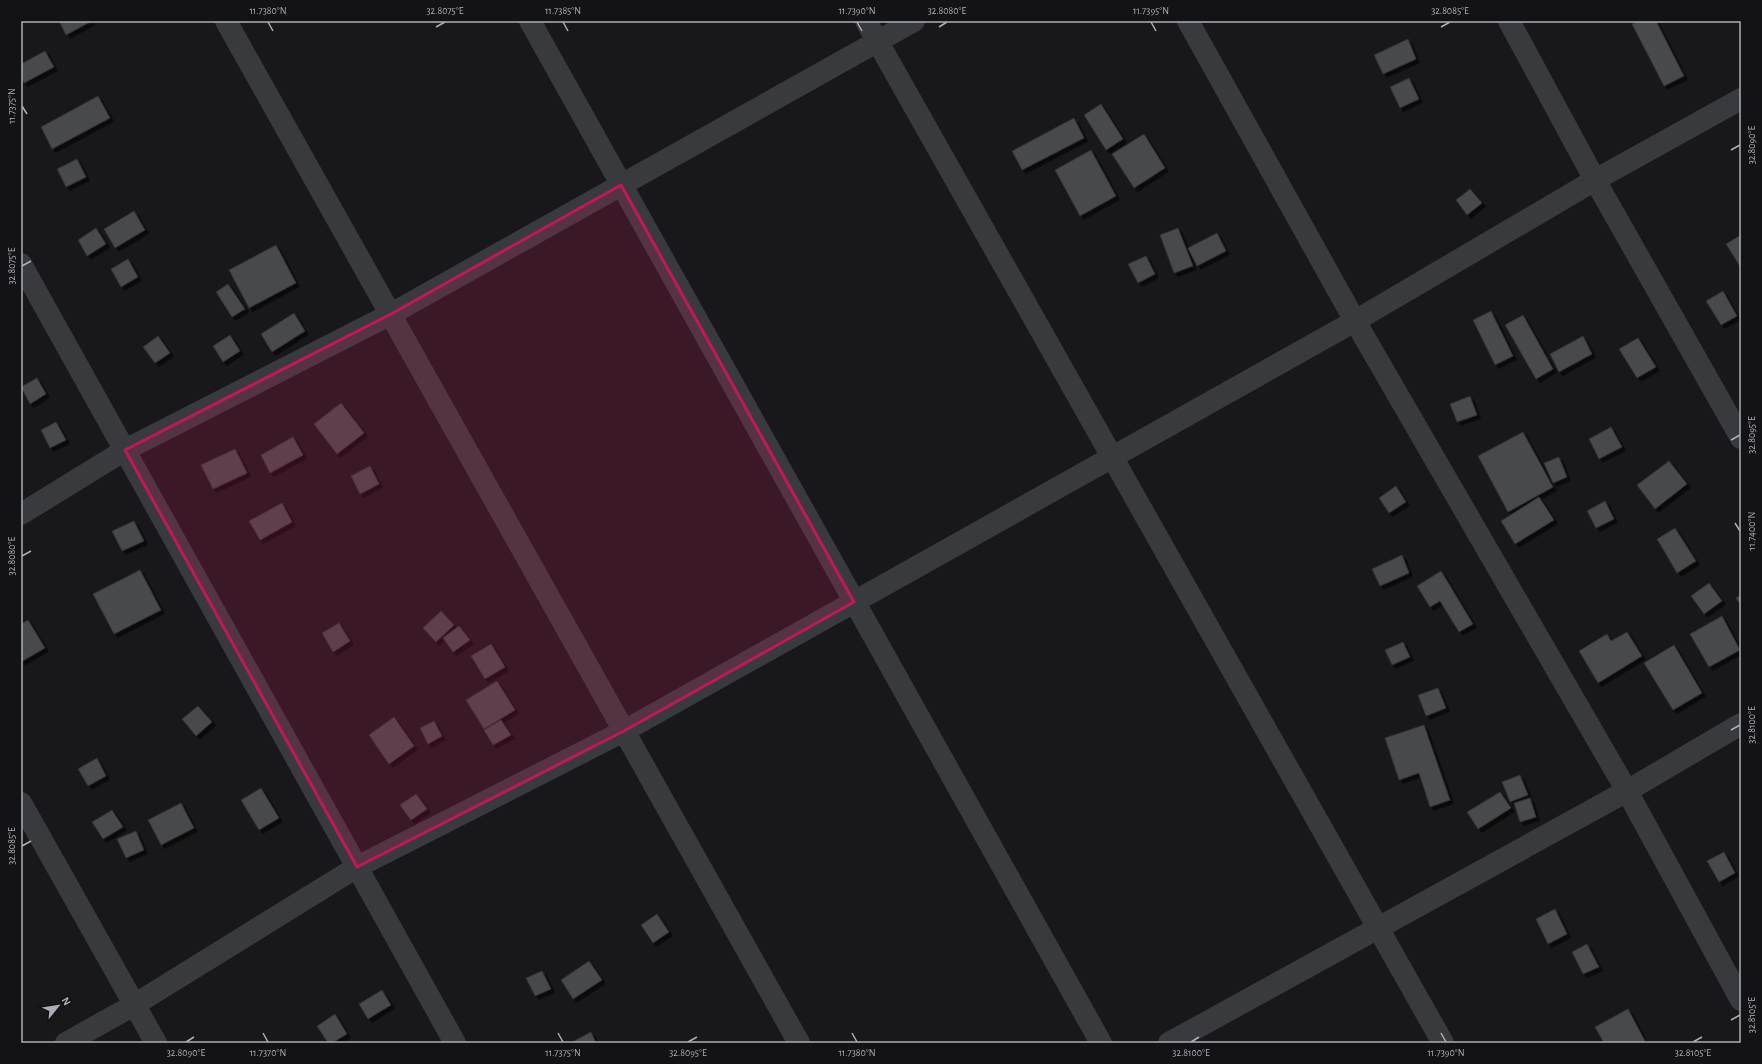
<svg xmlns="http://www.w3.org/2000/svg" width="1762" height="1064" viewBox="0 0 1762 1064" font-family="'Alegreya Sans',sans-serif">
<style>
.building{fill:#47484c;stroke:#323235;filter:url(#shadow)}
.lines{fill:none;stroke-linecap:round;stroke-linejoin:round}
.street{stroke:#393a3e;stroke-width:22}
.marked{fill:#c2185b;fill-opacity:0.2;stroke:#c2185b;stroke-width:3;stroke-linejoin:round}
.ticks{fill:none;stroke:#abafb8;stroke-width:1.5}
.neatline{fill:none;stroke:#abafb8;stroke-width:1.5}
.ticks-label{font-size:10px;text-anchor:middle;fill:#abafb8}
</style>
<defs>
<filter id="shadow"><feDropShadow dx="3.5" dy="3.5" stdDeviation="0" flood-color="#0009"/></filter>
</defs>
<rect width="100%" height="100%" fill="#18181a"/>
<path class="building" d="M59,21H92L66,35Z
M1638,21H1656L1684,76L1664,86L1632,24Z
M1408,39L1416,59L1383,74L1374,55Z
M45,51L54,67L24,83L21,77V64Z
M1409,78L1419,99L1400,108L1390,87Z
M98,96L110,118L52,149L41,127Z
M1101,104L1123,139L1106,150L1084,115Z
M1074,118L1084,138L1022,170L1012,151Z
M1144,134L1165,168L1134,188L1112,154Z
M1091,150L1116,196L1080,216L1055,170Z
M77,159L86,177L66,187L57,169Z
M1470,189L1482,203L1467,215L1456,200Z
M134,211L145,230L115,248L104,229Z
M96,228L106,244L87,256L78,240Z
M1178,228L1193,266L1174,273L1160,235Z
M1217,233L1226,251L1197,266L1188,248Z
M1741,235V268L1726,244Z
M276,245L296,283L249,308L229,270Z
M1146,256L1155,274L1138,283L1128,264Z
M128,259L138,277L121,287L111,269Z
M228,284L245,309L232,317L216,292Z
M1723,291L1737,316L1721,325L1706,301Z
M1491,311L1513,356L1495,365L1473,320Z
M294,313L305,331L272,352L261,334Z
M1523,315L1553,369L1536,379L1505,325Z
M230,335L240,351L223,362L213,346Z
M158,336L170,353L155,363L143,347Z
M1583,336L1592,354L1559,372L1550,354Z
M1638,338L1656,367L1637,378L1619,349Z
M37,378L46,394L30,404L21,387Z
M1470,396L1477,415L1457,422L1450,404Z
M341,403L364,433L337,454L314,424Z
M56,422L66,440L50,448L41,430Z
M1611,427L1622,447L1599,459L1589,439Z
M1523,432L1553,487L1508,512L1478,456Z
M293,437L303,455L270,473L261,455Z
M235,449L247,473L213,489L201,465Z
M1559,457L1567,477L1553,483L1544,463Z
M1669,461L1687,484L1655,509L1637,485Z
M370,466L379,484L360,494L351,476Z
M1396,486L1406,502L1389,513L1379,498Z
M1539,497L1554,520L1515,544L1501,521Z
M1605,501L1614,519L1596,528L1587,511Z
M282,503L292,522L260,540L249,521Z
M134,521L144,541L122,551L112,531Z
M1675,528L1696,561L1677,573L1657,539Z
M1402,555L1409,573L1380,586L1372,569Z
M140,570L161,610L114,634L93,594Z
M1441,571L1473,624L1459,632L1440,601L1430,607L1417,586Z
M1709,583L1722,601L1704,614L1691,596Z
M1741,595V606L1736,598Z
M441,611L454,625L436,642L423,628Z
M1722,616L1740,650L1709,667L1690,634Z
M28,620L45,648L21,662V624Z
M339,623L350,641L333,652L322,633Z
M459,626L470,640L453,652L443,638Z
M1627,632L1642,656L1598,683L1579,651L1607,634L1611,641Z
M1403,642L1410,657L1392,665L1385,650Z
M491,644L505,667L485,679L471,656Z
M1674,645L1702,693L1673,710L1644,663Z
M497,681L515,710L484,729L466,700Z
M1438,688L1446,708L1426,716L1418,695Z
M198,706L212,722L196,736L182,719Z
M394,717L414,746L389,764L369,735Z
M501,720L511,735L493,745L484,730Z
M434,721L442,736L428,744L420,728Z
M1424,725L1450,800L1430,807L1419,773L1399,780L1385,738Z
M97,758L106,776L88,786L78,769Z
M1520,775L1528,795L1510,802L1502,782Z
M261,788L279,818L259,830L241,800Z
M1500,792L1511,808L1478,829L1467,812Z
M416,794L427,809L411,820L400,805Z
M1530,798L1536,817L1520,822L1514,803Z
M181,803L194,828L161,845L148,820Z
M112,810L123,827L103,839L92,822Z
M136,831L144,850L126,858L117,839Z
M1724,852L1735,873L1719,882L1707,861Z
M1555,909L1567,934L1548,944L1536,919Z
M657,914L669,932L653,943L641,925Z
M1587,944L1599,967L1583,974L1572,952Z
M589,961L602,980L573,999L561,980Z
M542,971L551,989L535,996L526,978Z
M382,990L391,1005L368,1019L359,1004Z
M1628,1009L1645,1041L1641,1043H1604L1595,1027Z
M335,1014L347,1034L332,1043H328L317,1026Z
M591,1032L596,1043H575L574,1041Z"/>
<g class="lines">
<path class="street" d="M226,21L799,1043
M530,21L1101,1043
M866,21L1443,1043
M1188,21L1355,321L1627,791L1741,1000
M1509,21L1595,180L1741,438
M21,264L455,1043
M21,514L125,450L391,314L914,21
M21,803L156,1043
M66,1043L134,1005L357,867L624,731L1355,321L1595,180L1741,99
M1169,1043L1627,791L1741,724"/>
</g>
<path class="marked" d="M621,185L854,602L624,731L357,867L125,450L391,314Z"/>
<path class="ticks" d="M268,22L273,31M563,22L568,31M857,22L862,31M1151,22L1156,31M436,27L445,22M939,27L947,22M1441,27L1450,22M22,106L27,114M1731,150L1740,145M22,266L31,261M1731,440L1740,435M1735,523L1740,531M22,556L31,551M1731,730L1740,725M22,846L31,841M1731,1020L1740,1015M263,1033L268,1042M558,1033L563,1042M852,1033L857,1042M1441,1033L1446,1042M186,1042L194,1037M688,1042L697,1037M1191,1042L1199,1037M1693,1042L1702,1037"/>
<rect width="1762" height="1064" fill="none" stroke="#131315" stroke-width="44"/>
<g transform="translate(58 1006) rotate(60)" stroke="#131315" stroke-width="3" paint-order="stroke">
<path d="M0-3L7 15L0 10L-7 15Z" fill="#abafb8"/>
<text y="-6" font-size="11" font-weight="bold" text-anchor="middle" fill="#abafb8">N</text>
</g>
<rect x="22" y="22" width="1718" height="1020" class="neatline"/>
<g class="ticks-label">
<text x="268" y="14">11.7380°N</text>
<text x="445" y="14">32.8075°E</text>
<text x="563" y="14">11.7385°N</text>
<text x="857" y="14">11.7390°N</text>
<text x="947" y="14">32.8080°E</text>
<text x="1151" y="14">11.7395°N</text>
<text x="1450" y="14">32.8085°E</text>
<text transform="translate(11 106) rotate(-90)" y="4">11.7375°N</text>
<text transform="translate(1751 145) rotate(-90)" y="4">32.8090°E</text>
<text transform="translate(11 266) rotate(-90)" y="4">32.8075°E</text>
<text transform="translate(1751 435) rotate(-90)" y="4">32.8095°E</text>
<text transform="translate(1751 531) rotate(-90)" y="4">11.7400°N</text>
<text transform="translate(11 556) rotate(-90)" y="4">32.8080°E</text>
<text transform="translate(1751 725) rotate(-90)" y="4">32.8100°E</text>
<text transform="translate(11 846) rotate(-90)" y="4">32.8085°E</text>
<text transform="translate(1751 1015) rotate(-90)" y="4">32.8105°E</text>
<text x="186" y="1056">32.8090°E</text>
<text x="268" y="1056">11.7370°N</text>
<text x="563" y="1056">11.7375°N</text>
<text x="688" y="1056">32.8095°E</text>
<text x="857" y="1056">11.7380°N</text>
<text x="1191" y="1056">32.8100°E</text>
<text x="1446" y="1056">11.7390°N</text>
<text x="1693" y="1056">32.8105°E</text>
</g>
</svg>
